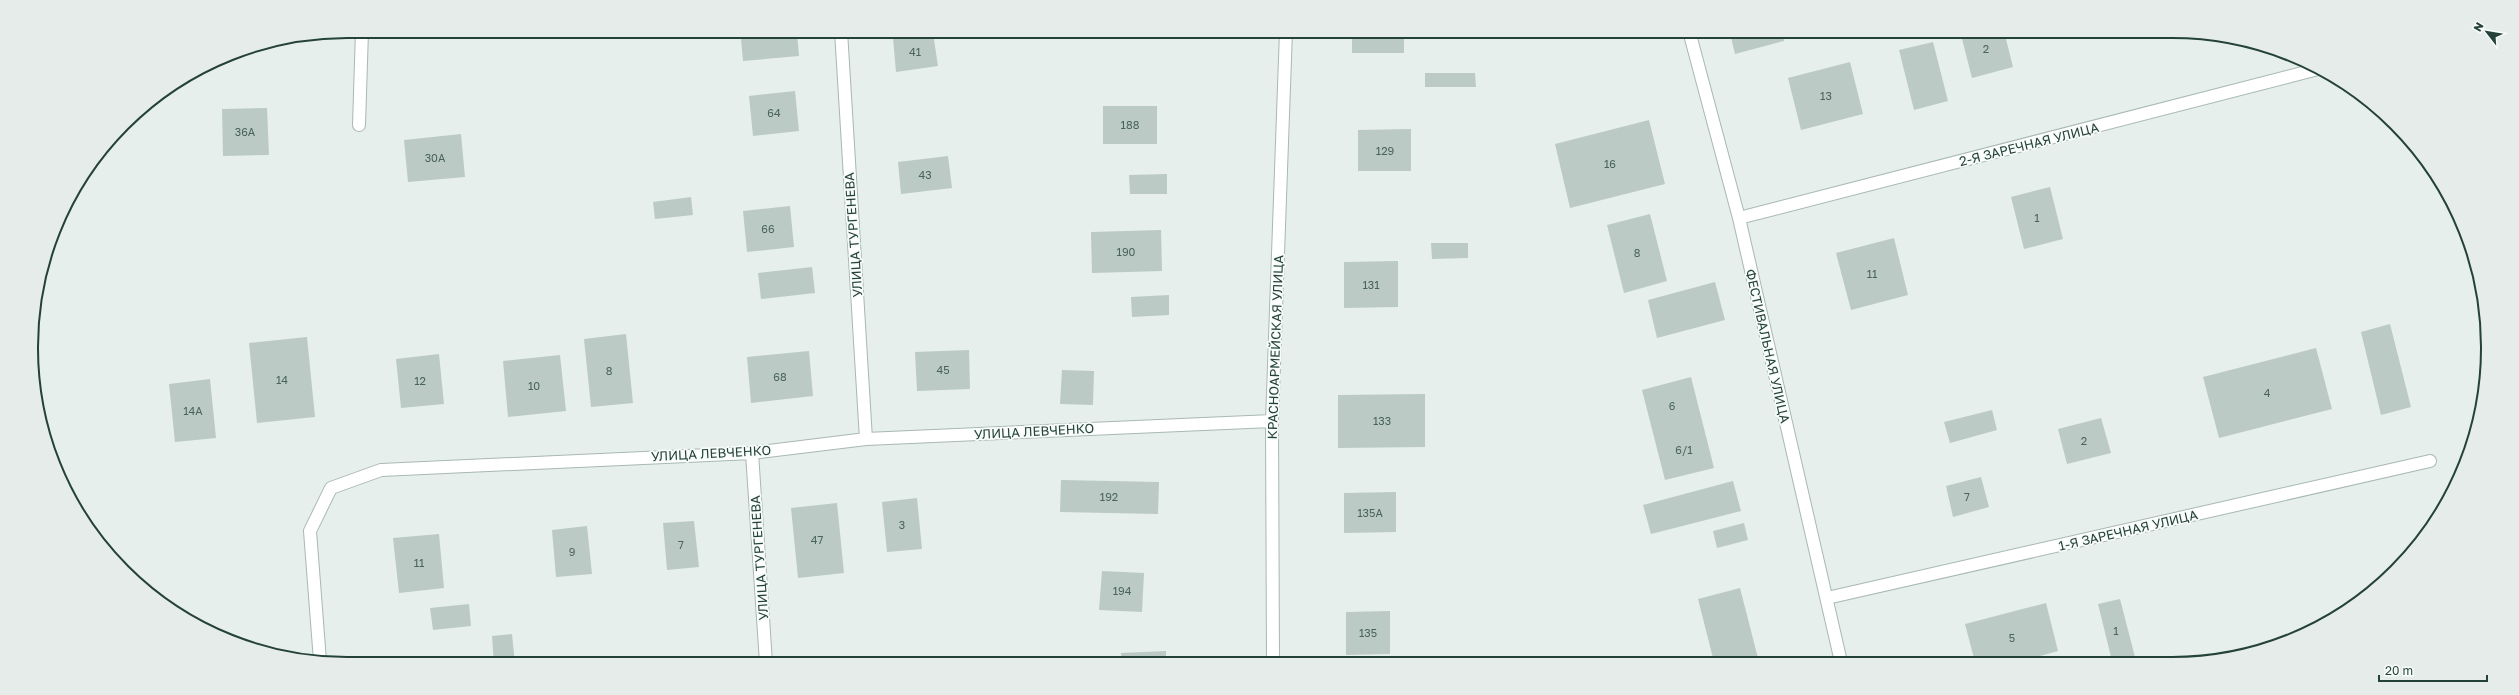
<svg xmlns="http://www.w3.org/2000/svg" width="2519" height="695" viewBox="0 0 2519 695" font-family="'Golos Text',sans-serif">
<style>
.building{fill:#bbcac4}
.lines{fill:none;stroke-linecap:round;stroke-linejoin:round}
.minor-casing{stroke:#a8b8b2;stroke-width:14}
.minor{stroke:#fff;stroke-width:12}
.labels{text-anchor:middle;stroke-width:3.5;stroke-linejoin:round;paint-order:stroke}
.number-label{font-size:11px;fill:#4a645c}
.street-label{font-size:13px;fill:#24423a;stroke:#f7fbf9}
.rim{fill:none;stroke:#24423a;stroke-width:2}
</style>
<rect width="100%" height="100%" fill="#e6efeb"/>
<path class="building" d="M1735,31H1782L1784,41L1735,54L1730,33Z
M1960,31H2004L2013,67L1972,78Z
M326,33V40L270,42L286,37Z
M797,33L799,56L743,61L741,39Z
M933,33L938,66L896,72L893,38Z
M1404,35V53H1352V36Z
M1933,42L1948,101L1914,110L1899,50Z
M1850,62L1863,114L1801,130L1788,78Z
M1425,73H1475L1476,87H1425Z
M795,91L799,131L753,136L749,96Z
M1103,106H1157V144H1103Z
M267,108L269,155L223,156L222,109Z
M1649,120L1665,184L1570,208L1555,144Z
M1411,129V171H1358V130Z
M461,134L465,177L408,182L404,140Z
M948,156L952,188L901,194L898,162Z
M1167,174V194H1130L1129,175Z
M2050,187L2063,239L2024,249L2011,197Z
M691,197L693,215L655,219L653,202Z
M790,206L794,247L747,252L743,211Z
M1650,214L1667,281L1624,293L1607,225Z
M1161,230L1162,271L1092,273L1091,232Z
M1894,238L1908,295L1851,310L1836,253Z
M1431,243H1468V258L1432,259Z
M1398,261V307L1344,308V262Z
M812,267L815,293L761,299L758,273Z
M1715,282L1725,320L1657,338L1648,300Z
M1169,295V315L1132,317L1131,297Z
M2390,324L2411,407L2381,415L2361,332Z
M626,334L633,403L591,407L584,339Z
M307,337L315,417L257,423L249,343Z
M2316,348L2332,409L2219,438L2203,377Z
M969,350L970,389L917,391L915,352Z
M809,351L813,396L751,403L747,357Z
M439,354L444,404L401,408L396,359Z
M560,355L566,411L508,417L503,361Z
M1062,370L1094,371L1093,405L1060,404Z
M1691,377L1714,468L1665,480L1642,390Z
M210,379L216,438L175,442L169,384Z
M1425,394V447L1338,448V395Z
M1992,410L1997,430L1950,443L1944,422Z
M2101,418L2111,453L2067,464L2058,429Z
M1981,477L1989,507L1953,517L1946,486Z
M1061,480L1159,482L1158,514L1060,512Z
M1733,481L1741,511L1651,534L1643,505Z
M1396,492V532L1344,533V493Z
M917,498L922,549L887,552L882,502Z
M837,503L844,573L798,578L791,508Z
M694,521L699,567L667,570L663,523Z
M1744,523L1748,540L1717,548L1713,531Z
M587,526L592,574L556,577L552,530Z
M439,534L444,588L399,593L393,538Z
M1102,571L1144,573L1142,612L1099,610Z
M1740,588L1759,662H1714L1698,599Z
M2120,599L2135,657L2112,661L2098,604Z
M2046,603L2058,651L2018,662H1975L1965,624Z
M469,604L471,626L433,630L430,608Z
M1390,611V654L1346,655V612Z
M512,634L515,664H494L492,636Z
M1166,651V663H1122L1121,653Z"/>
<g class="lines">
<g class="minor-casing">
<path id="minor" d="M841,31L866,439
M1689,31L1739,218L1841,662
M359,125L362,31
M1739,218L2318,69
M752,453L766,663
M1827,598L2430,461
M320,661L310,531L331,488L381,470L752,453L866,439L1272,421
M1273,663L1272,421L1286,31"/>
</g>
<use href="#minor" class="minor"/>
</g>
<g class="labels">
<g class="number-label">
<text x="1986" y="53">2</text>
<text x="915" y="56">41</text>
<text x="1826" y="100">13</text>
<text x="774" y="117">64</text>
<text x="1130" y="129">188</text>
<text x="245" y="136">36А</text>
<text x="1385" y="155">129</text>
<text x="435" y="162">30А</text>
<text x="1610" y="168">16</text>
<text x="925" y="179">43</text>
<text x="2037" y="222">1</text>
<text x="768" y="233">66</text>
<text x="1126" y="256">190</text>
<text x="1637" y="257">8</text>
<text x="1872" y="278">11</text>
<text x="1371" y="289">131</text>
<text x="943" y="374">45</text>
<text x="609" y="375">8</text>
<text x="780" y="381">68</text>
<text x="282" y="384">14</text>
<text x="420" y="385">12</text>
<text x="534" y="390">10</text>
<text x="2267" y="397">4</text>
<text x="1672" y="410">6</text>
<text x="193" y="415">14А</text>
<text x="1382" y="425">133</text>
<text x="2084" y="445">2</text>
<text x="1684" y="454">6/1</text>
<text x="1109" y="501">192</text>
<text x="1967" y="501">7</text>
<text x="1370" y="517">135А</text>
<text x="902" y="529">3</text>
<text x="817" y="544">47</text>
<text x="681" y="549">7</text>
<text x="572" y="556">9</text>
<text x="419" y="567">11</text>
<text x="1122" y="595">194</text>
<text x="2116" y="635">1</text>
<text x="1368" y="637">135</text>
<text x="2012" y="642">5</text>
</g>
<g class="street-label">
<text transform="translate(2029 144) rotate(-14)" y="5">2-Я ЗАРЕЧНАЯ УЛИЦА</text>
<text transform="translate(853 235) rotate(-94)" y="5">УЛИЦА ТУРГЕНЕВА</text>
<text transform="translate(1768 346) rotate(77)" y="5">ФЕСТИВАЛЬНАЯ УЛИЦА</text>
<text transform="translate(1275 347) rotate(-88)" y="5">КРАСНОАРМЕЙСКАЯ УЛИЦА</text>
<text transform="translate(1034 431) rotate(-3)" y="5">УЛИЦА ЛЕВЧЕНКО</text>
<text transform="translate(711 453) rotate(-3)" y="5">УЛИЦА ЛЕВЧЕНКО</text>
<text transform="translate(2128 530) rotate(-13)" y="5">1-Я ЗАРЕЧНАЯ УЛИЦА</text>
<text transform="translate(759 558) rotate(-94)" y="5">УЛИЦА ТУРГЕНЕВА</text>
</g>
</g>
<path d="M0 0H2519V695H0ZM347 38H2172A309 309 0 0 1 2481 347V348A309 309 0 0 1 2172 657H347A309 309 0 0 1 38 348V347A309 309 0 0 1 347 38Z" fill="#e6ecea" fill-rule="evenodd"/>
<path class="rim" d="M347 38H2172A309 309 0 0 1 2481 347V348A309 309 0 0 1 2172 657H347A309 309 0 0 1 38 348V347A309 309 0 0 1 347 38Z"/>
<g transform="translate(2487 32) rotate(301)" stroke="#f7fbf9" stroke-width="3" paint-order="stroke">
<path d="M0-3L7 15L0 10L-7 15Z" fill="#24423a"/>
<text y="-6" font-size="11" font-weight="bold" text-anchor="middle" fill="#24423a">N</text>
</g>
<path d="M2379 675v6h108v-6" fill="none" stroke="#24423a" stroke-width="2"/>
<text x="2385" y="675" font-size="12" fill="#24423a" stroke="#f7fbf9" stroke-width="3" paint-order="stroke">20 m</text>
</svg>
